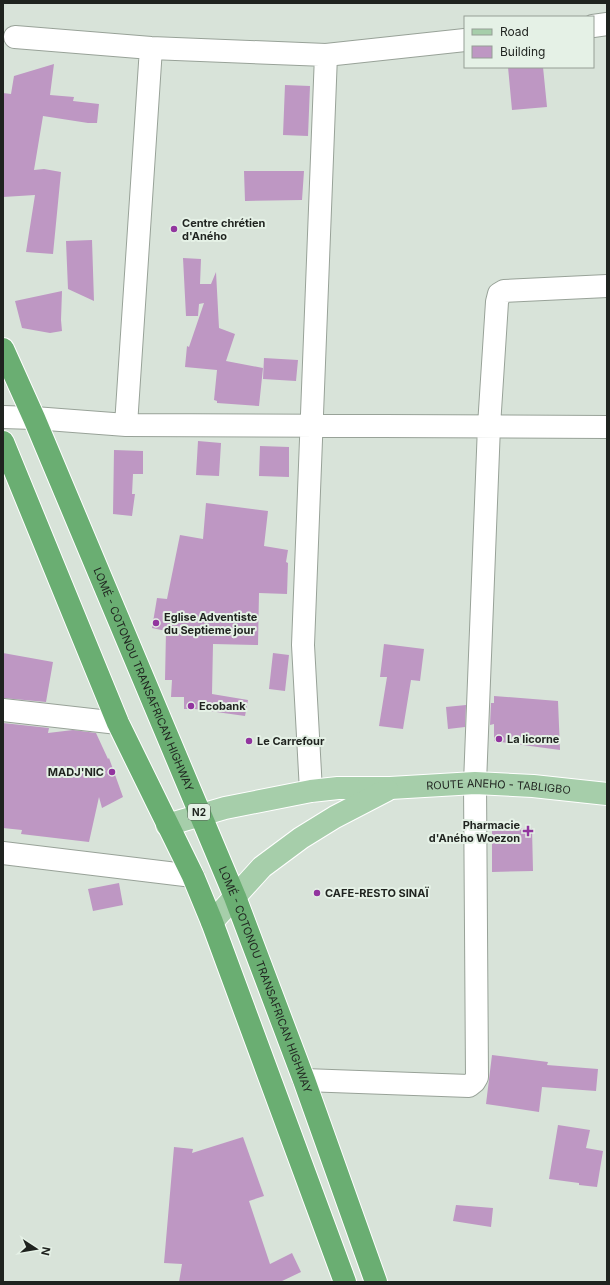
<svg xmlns="http://www.w3.org/2000/svg" width="610" height="1285" viewBox="0 0 610 1285" font-family="Inter,sans-serif">
<style>
.building{fill:#be97c3}
.lines{fill:none;stroke-linecap:round;stroke-linejoin:round}
.minor-casing{stroke:#98a298;stroke-width:24}
.major-casing{stroke:#fff;stroke-width:24}
.highway-casing{stroke:#fff;stroke-width:24}
.minor{stroke:#fff;stroke-width:22}
.major{stroke:#a6ceaa;stroke-width:22}
.highway{stroke:#6aae72;stroke-width:22}
.poi-dot{fill:#92359f;stroke:#e5f1e6;stroke-width:1.5}
.labels{text-anchor:middle;stroke-width:4;stroke-linejoin:round;paint-order:stroke}
.shield{fill:#e5f1e6;stroke:#5a615b;stroke-width:1}
.shield-label{font-size:10px;font-weight:bold;fill:#1f231f}
.poi-label{font-size:11px;font-weight:bold;fill:#1f231f;stroke:#e5f1e6;text-anchor:start}
.street-label{font-size:11px;fill:#1f231f;stroke:#e5f1e6}
</style>
<rect width="100%" height="100%" fill="#d8e3d9"/>
<path class="building" d="M54,64L50,95L74,97L73,101L99,104L97,123H88L43,116L34,170L44,169L61,172L53,254L26,252L35,195L3,197V93L11,94L14,76Z
M508,67H543L547,107L512,110Z
M285,85L310,86L308,136L283,135Z
M244,171H304L302,200L245,201Z
M92,240L94,301L68,289L66,241Z
M183,258L201,259L200,284H211L216,272L219,328L235,334L226,361L263,368L259,406L217,403V401L214,400L217,370L185,367L187,346L189,347L204,303L199,304L198,316H186Z
M62,291L61,320L62,331L50,333L22,328L15,301Z
M264,358L298,360L296,381L263,379Z
M198,441L221,443L219,476L196,475Z
M260,446L289,447V477L259,476Z
M114,450L143,451V474H133L132,494H135L132,516L113,514Z
M206,503L268,511L264,546L288,550L286,562L288,563L287,594L259,593L258,645L213,644L212,694L248,700L245,716L195,709H184V697H171L172,680H165L166,631L152,628L157,598L167,599L180,535L203,539Z
M384,644L424,649L420,681L411,680L403,729L379,726L387,677H380Z
M3,653L53,662L46,702L3,698Z
M273,653L289,655L285,691L269,689Z
M494,696L558,701L560,750L494,741V724L490,725L491,703H494Z
M466,705L465,727L448,729L446,707Z
M3,723L49,728L48,733L73,730L96,733L108,759L109,758L123,797L102,808L99,797L89,842L21,834L22,830L3,828Z
M492,828H532L533,871L492,872Z
M119,883L123,905L93,911L88,889Z
M492,1055L548,1062L547,1065L598,1069L596,1091L542,1087L539,1112L486,1104Z
M558,1125L590,1130L586,1148L603,1151L597,1187L579,1185V1183L549,1179Z
M243,1137L264,1196L249,1201L270,1264L292,1253L301,1272L280,1282H179L182,1264L164,1263L174,1147L193,1149L192,1153Z
M456,1205L493,1208L491,1227L453,1221Z"/>
<g class="lines">
<g class="minor-casing">
<path id="minor" d="M593,26L607,24
M15,37L151,48L326,55L465,40
M3,417L34,418L126,425L607,427
M126,425L151,48
M3,710L118,723
M311,791L303,645L326,55
M3,853L193,876
M304,1080L469,1086L474,1082L477,1077L475,783L489,426L497,302L499,294L504,291L607,286"/>
</g>
<g class="major-casing">
<g id="major">
<path id="s1" d="M167,825L225,808L311,791L338,788H390L475,783L533,786L607,794"/>
<path d="M212,922L262,867L301,838L335,817L387,790"/>
</g>
</g>
<g class="highway-casing">
<g id="highway">
<path id="s2" d="M3,349L34,418L235,897L304,1080L376,1282"/>
<path d="M3,442L118,723L193,876L212,922L345,1282"/>
</g>
</g>
<use href="#minor" class="minor"/>
<use href="#major" class="major"/>
<use href="#highway" class="highway"/>
</g>
<g class="poi-dot">
<circle cx="174" cy="229" r="4"/>
<circle cx="156" cy="623" r="4"/>
<circle cx="191" cy="706" r="4"/>
<circle cx="499" cy="739" r="4"/>
<circle cx="249" cy="741" r="4"/>
<circle cx="112" cy="772" r="4"/>
<path d="M526 825h4v4h4v4h-4v4h-4v-4h-4v-4h4z"/>
<circle cx="317" cy="893" r="4"/>
</g>
<g class="labels">
<rect class="shield" x="188" y="804" width="22" height="16" rx="3"/>
<g class="shield-label">
<text x="199" y="816">N2</text>
</g>
<g class="poi-label">
<text x="182" y="227">Centre chrétien<tspan x="182" dy="13">d'Aného</tspan></text>
<text x="164" y="621">Eglise Adventiste<tspan x="164" dy="13">du Septieme jour</tspan></text>
<text x="199" y="710">Ecobank</text>
<text x="507" y="743">La licorne</text>
<text x="257" y="745">Le Carrefour</text>
<text x="104" y="776" text-anchor="end">MADJ'NIC</text>
<text x="520" y="829" text-anchor="end">Pharmacie<tspan x="520" dy="13">d'Aného Woezon</tspan></text>
<text x="325" y="897">CAFE-RESTO SINAÏ</text>
</g>
<g class="street-label">
<text dy="4" stroke="none"><textPath href="#s2" startOffset="359">LOMÉ - COTONOU TRANSAFRICAN HIGHWAY</textPath></text>
<text dy="4" stroke="none"><textPath href="#s1" startOffset="336">ROUTE ANEHO - TABLIGBO</textPath></text>
<text dy="4" stroke="none"><textPath href="#s2" startOffset="683">LOMÉ - COTONOU TRANSAFRICAN HIGHWAY</textPath></text>
</g>
</g>
<rect width="610" height="1285" fill="none" stroke="#1f231f" stroke-width="8"/>
<rect x="464" y="16" width="130" height="52" fill="#e5f1e6" stroke="#969f96"/>
<rect x="472" y="29" width="20" height="6" fill="#a6ceaa" stroke="#969f96"/>
<text x="500" y="36" font-size="12" fill="#1f231f">Road</text>
<rect x="472" y="46" width="20" height="12" fill="#be97c3" stroke="#969f96"/>
<text x="500" y="56" font-size="12" fill="#1f231f">Building</text>
<g transform="translate(36 1249) rotate(102)" stroke="#e5f1e6" stroke-width="3" paint-order="stroke">
<path d="M0-3L7 15L0 10L-7 15Z" fill="#1f231f"/>
<text y="-6" font-size="11" font-weight="bold" text-anchor="middle" fill="#1f231f">N</text>
</g>
</svg>
